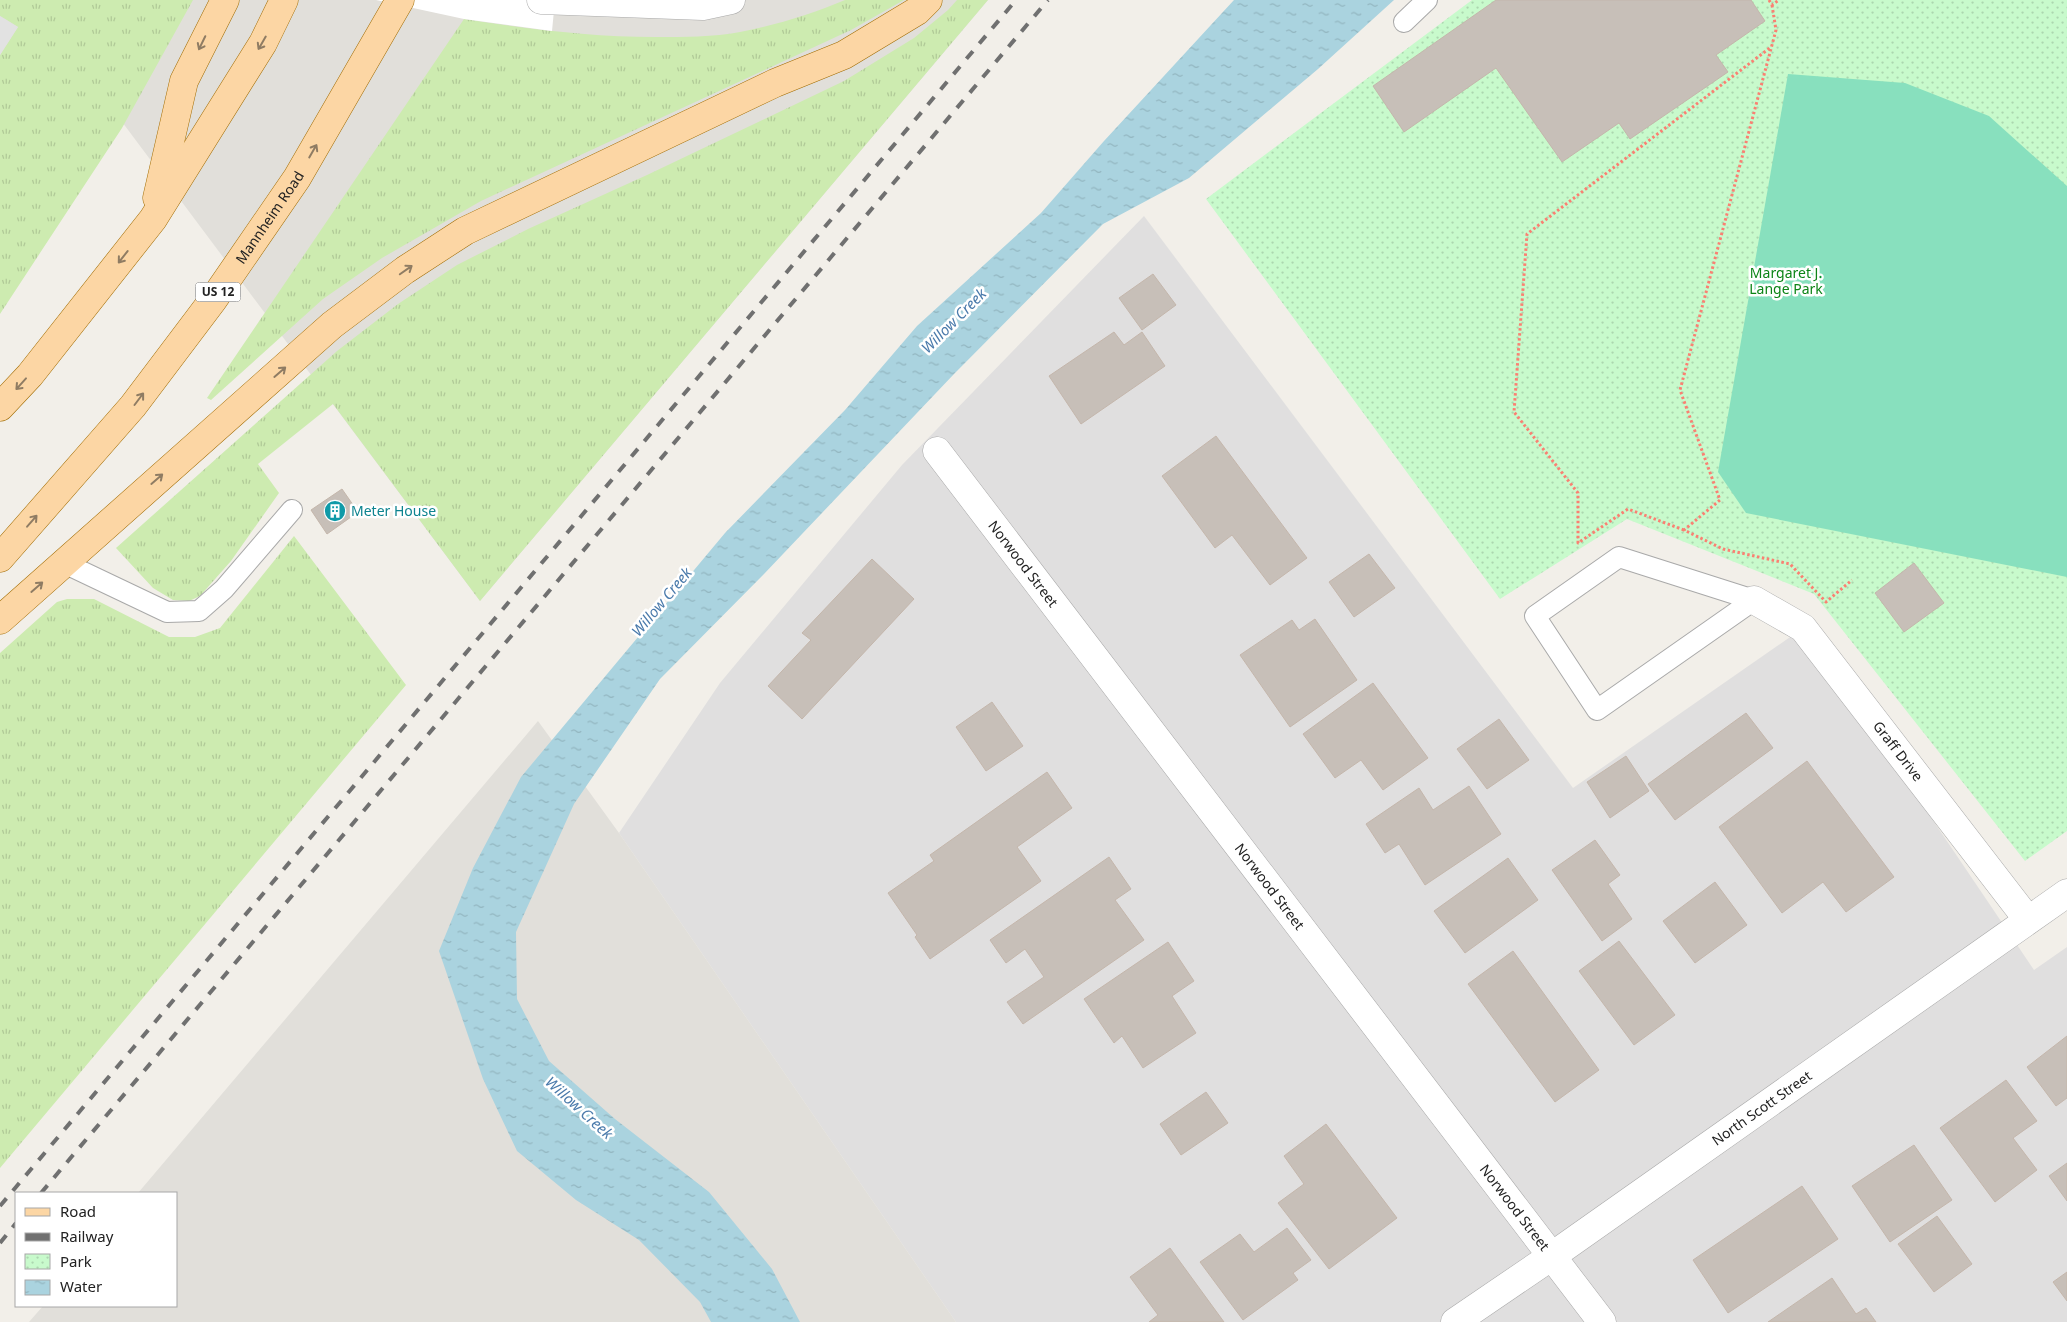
<svg xmlns="http://www.w3.org/2000/svg" width="2067" height="1322" viewBox="0 0 2067 1322" font-family="'Noto Sans',sans-serif">
<style>
.residential{fill:#e0dfdf}
.airport{fill:#e1dfda}
.grass{fill:url(#grass-tufts)}
.park{fill:url(#park-dots)}
.pitch{fill:#88e0be}
.parking{fill:#e2e2e2}
.water{fill:url(#water-ripples)}
.pier{fill:#fff}
.building{fill:#c7bfb8;stroke:#c4b6ab}
.lines{fill:none;stroke-linecap:round;stroke-linejoin:round}
.lane-casing{stroke:#a9a9a9;stroke-width:22}
.street-casing{stroke:#a9a9a9;stroke-width:29}
.primary-casing{stroke:#a06b00;stroke-width:29}
.path{stroke:#fa8072;stroke-width:3;stroke-dasharray:2.5 2.5;stroke-linecap:butt}
.lane{stroke:#fff;stroke-width:20}
.street{stroke:#fff;stroke-width:28}
.primary{stroke:#fcd6a4;stroke-width:28}
.rail{stroke:#707070;stroke-width:4;stroke-dasharray:10 10;stroke-linecap:butt}
.oneway{stroke:#8f7c63}
.labels{text-anchor:middle;stroke-width:5;stroke-linejoin:round;paint-order:stroke}
.shield{fill:#fff;stroke:#646464;stroke-width:1}
.shield-label{font-size:12px;font-weight:bold;fill:#222}
.street-label{font-size:14px;fill:#222;stroke:#fff}
.park-label{font-size:14px;fill:#0c8416;stroke:#fff}
.culture-label{font-size:14px;fill:#0d838f;stroke:#fff;text-anchor:start}
.water-label{font-size:15px;font-style:italic;fill:#4a7aab;stroke:#fff}
</style>
<defs>
<pattern id="grass-tufts" width="24" height="20" patternUnits="userSpaceOnUse" patternTransform="scale(1.25)"><rect width="24" height="20" fill="#cdebb0"/><path d="M3 7l-1-3M5 7V3M7 7l1-3M15 17l-1-3M17 17v-4M19 17l1-3" fill="none" stroke="#b0c997"/></pattern>
<pattern id="park-dots" width="8" height="8" patternUnits="userSpaceOnUse" patternTransform="scale(1.25)"><rect width="8" height="8" fill="#c8facc"/><path d="M2 2h.1M6 6h.1" fill="none" stroke="#acd6af" stroke-width="1.8" stroke-linecap="round"/></pattern>
<pattern id="water-ripples" width="26" height="14" patternUnits="userSpaceOnUse" patternTransform="scale(1.25)"><rect width="26" height="14" fill="#aad3df"/><path d="M2 4q2-2 4 0t4 0M15 11q2-2 4 0t4 0" fill="none" stroke="#92b5bf"/></pattern>
</defs>
<rect width="100%" height="100%" fill="#f2efe9"/>
<path class="residential" d="M1144,216L1573,788L1803,628L2034,970L2067,947V1322H956L619,833L720,683L902,465Z"/>
<path class="airport" d="M0,0H988L480,601L93,83L0,232Z
M538,721L619,833L956,1322H29L43,1306H176V1193H138Z"/>
<path class="grass" d="M0,0H193L122,128L0,314V55L18,27L0,16Z
M845,0H904L851,30L481,201L382,258L323,299L211,400L207,398L464,19C528,29 591,37 656,37C684,37 713,37 740,32C776,25 812,14 845,0Z
M957,0H988L480,601L333,404L258,464L279,493L231,561L200,596L189,601L173,600L153,588L116,548L337,351L398,304L457,265L528,229L647,175L844,81L914,38L948,10Z
M294,536L406,685L0,1168V653L57,602L67,599H94L169,637H195L220,628Z"/>
<path class="park" d="M1472,0H2067V831L2025,861L1814,594L1627,519L1500,599L1206,199Z"/>
<path class="pitch" d="M1788,74L1905,83L1989,116L2067,186V577L1746,513L1718,472Z"/>
<path class="parking" d="M0,16L18,27L0,55Z"/>
<path class="water" d="M1234,0H1394L1318,69L1189,178L1103,224L954,374L764,574L660,679L574,804L516,932L517,999L549,1061L615,1119L709,1192L772,1269L800,1322H711L700,1302L639,1240L576,1200L517,1151L483,1079L439,951L473,868L521,777L725,533L845,410L917,326L1041,213L1104,141Z"/>
<path class="pier" d="M376,0H555L552,31L464,19Z"/>
<path class="building" d="M1496,0H1751L1765,21L1716,55L1728,72L1630,139L1619,123L1562,162L1496,68L1404,132L1373,86Z
M1153,274L1176,305L1142,330L1119,298Z
M1114,332L1124,345L1142,332L1165,366L1081,424L1049,376Z
M1216,436L1307,558L1270,585L1232,535L1215,548L1162,476Z
M342,489L358,512L327,534L311,510Z
M1369,554L1395,588L1354,617L1329,582Z
M872,559L914,599L802,719L768,686L811,640L802,633Z
M1914,563L1944,603L1904,632L1875,593Z
M1315,619L1357,680L1290,727L1240,655L1292,620L1299,630Z
M1373,683L1428,758L1383,790L1361,760L1335,778L1303,734Z
M992,702L1023,746L986,771L956,727Z
M1746,713L1773,748L1675,820L1648,784Z
M1499,719L1529,760L1487,789L1457,749Z
M1626,756L1649,791L1610,818L1587,782Z
M1807,761L1894,877L1846,912L1823,882L1782,913L1719,827Z
M1047,772L1072,808L1017,847L1041,881L930,959L915,937L917,935L888,893L934,861L930,855Z
M1469,786L1501,834L1425,885L1399,844L1385,853L1366,824L1419,788L1433,810Z
M1595,840L1620,875L1608,884L1632,919L1602,941L1552,870Z
M1109,857L1131,889L1115,900L1144,940L1023,1024L1007,1002L1044,977L1025,949L1006,963L990,940Z
M1508,858L1538,900L1465,953L1434,911Z
M1715,882L1747,925L1695,963L1663,921Z
M1619,941L1675,1015L1634,1045L1579,971Z
M1168,942L1194,981L1172,996L1196,1033L1143,1068L1122,1036L1114,1043L1084,999Z
M1513,951L1599,1070L1555,1102L1468,984Z
M2067,1036V1098L2056,1106L2027,1067Z
M2006,1080L2037,1121L2013,1138L2037,1170L1995,1202L1940,1128Z
M1206,1092L1228,1123L1181,1155L1160,1124Z
M1326,1124L1397,1218L1329,1269L1278,1203L1304,1184L1284,1156Z
M1914,1145L1952,1200L1890,1242L1852,1186Z
M2067,1163V1201L2049,1176Z
M1802,1186L1838,1239L1728,1313L1693,1260Z
M1937,1216L1972,1264L1934,1292L1898,1244Z
M1287,1228L1311,1260L1293,1273L1298,1280L1243,1320L1200,1262L1240,1234L1254,1252Z
M1170,1248L1224,1322H1149L1158,1315L1130,1277Z
M2067,1272V1301L2053,1282Z
M1832,1278L1856,1314L1866,1308L1876,1322H1768Z"/>
<g class="lines">
<g class="lane-casing">
<path id="lane" d="M1404,22L1427,0
M1619,557L1754,600L1597,710L1535,616Z
M64,563L167,612L199,611L224,589L292,510"/>
</g>
<g class="street-casing">
<g id="street">
<path d="M541,0L703,6L731,0"/>
<path id="s1" d="M937,451L1602,1322"/>
<path id="s2" d="M1754,600L1803,628L2028,920"/>
<path id="s3" d="M1455,1322L1552,1256L2067,893"/>
</g>
</g>
<g class="primary-casing">
<g id="primary">
<path d="M157,198L184,81L225,0"/>
<path d="M0,407L30,375L153,219L263,43L284,0"/>
<path id="s4" d="M0,558L133,406L213,300L297,178L400,0"/>
<path d="M0,620L332,325L405,270L465,231L775,83L844,55L917,11L928,0"/>
</g>
</g>
<path class="path" d="M1769,0L1772,5L1779,0
M1772,5L1776,30L1680,390L1720,500L1684,530L1723,549L1790,564L1826,602L1852,580
M1684,530L1628,509L1578,543V493L1514,412L1527,234L1771,47"/>
<use href="#lane" class="lane"/>
<use href="#street" class="street"/>
<use href="#primary" class="primary"/>
<path class="rail" d="M41,1193L1048,0
M0,1206L1016,0
M0,1243L16,1223"/>
</g>
<defs><path id="oneway-shaft" d="M-6 0H5M1.5-3L5.5 0L1.5 3" fill="none" stroke-width="1.6" stroke-linecap="round" stroke-linejoin="round" transform="scale(1.25)"/></defs>
<g class="oneway">
<use href="#oneway-shaft" transform="translate(202 43) rotate(116)"/>
<use href="#oneway-shaft" transform="translate(262 43) rotate(120)"/>
<use href="#oneway-shaft" transform="translate(313 151) rotate(-60)"/>
<use href="#oneway-shaft" transform="translate(123 257) rotate(128)"/>
<use href="#oneway-shaft" transform="translate(406 270) rotate(-35)"/>
<use href="#oneway-shaft" transform="translate(280 372) rotate(-41)"/>
<use href="#oneway-shaft" transform="translate(21 384) rotate(132)"/>
<use href="#oneway-shaft" transform="translate(139 399) rotate(-53)"/>
<use href="#oneway-shaft" transform="translate(157 479) rotate(-41)"/>
<use href="#oneway-shaft" transform="translate(32 521) rotate(-49)"/>
<use href="#oneway-shaft" transform="translate(37 587) rotate(-41)"/>
</g>
<defs>
<g id="building-disc" transform="scale(1.125)"><circle r="9.5" fill="#0f9aa8" stroke="#fff"/><path d="M-4-6H4V6H1V3H-1V6H-4ZM-2.5-4.3h1.7v1.8h-1.7ZM.8-4.3h1.7v1.8H.8ZM-2.5-1h1.7V.8h-1.7ZM.8-1h1.7V.8H.8Z" fill="#fff"/></g>
</defs>
<g fill-rule="evenodd">
<use href="#building-disc" x="335" y="511"/>
</g>
<g class="labels">
<rect class="shield" x="195.5" y="282.5" width="45" height="19" rx="4"/>
<g class="shield-label">
<text x="218" y="296">US 12</text>
</g>
<g class="street-label">
<text dy="5" stroke="none"><textPath href="#s4" startOffset="435">Mannheim Road</textPath></text>
<text dy="5" stroke="none"><textPath href="#s1" startOffset="142">Norwood Street</textPath></text>
<text dy="5" stroke="none"><textPath href="#s2" startOffset="212">Graff Drive</textPath></text>
<text dy="5" stroke="none"><textPath href="#s1" startOffset="548">Norwood Street</textPath></text>
<text dy="5" stroke="none"><textPath href="#s3" startOffset="374">North Scott Street</textPath></text>
<text dy="5" stroke="none"><textPath href="#s1" startOffset="952">Norwood Street</textPath></text>
</g>
<g class="park-label">
<text x="1786" y="278">Margaret J.<tspan x="1786" dy="16">Lange Park</tspan></text>
</g>
<g class="culture-label">
<text x="351" y="516">Meter House</text>
</g>
<g class="water-label">
<text transform="translate(954 321) rotate(-45)" y="5">Willow Creek</text>
<text transform="translate(662 602) rotate(-50)" y="5">Willow Creek</text>
<text transform="translate(579 1108) rotate(42)" y="5">Willow Creek</text>
</g>
</g>
<rect x="15" y="1192" width="162" height="115" fill="#ffffff" stroke="#a7a7a7"/>
<rect x="25" y="1208" width="25" height="8" fill="#fcd6a4" stroke="#a7a7a7"/>
<text x="60" y="1217" font-size="15" fill="#222222">Road</text>
<rect x="25" y="1233" width="25" height="8" fill="#707070" stroke="#a7a7a7"/>
<text x="60" y="1242" font-size="15" fill="#222222">Railway</text>
<rect x="25" y="1254" width="25" height="15" fill="url(#park-dots)" stroke="#a7a7a7"/>
<text x="60" y="1267" font-size="15" fill="#222222">Park</text>
<rect x="25" y="1280" width="25" height="15" fill="url(#water-ripples)" stroke="#a7a7a7"/>
<text x="60" y="1292" font-size="15" fill="#222222">Water</text>
</svg>
